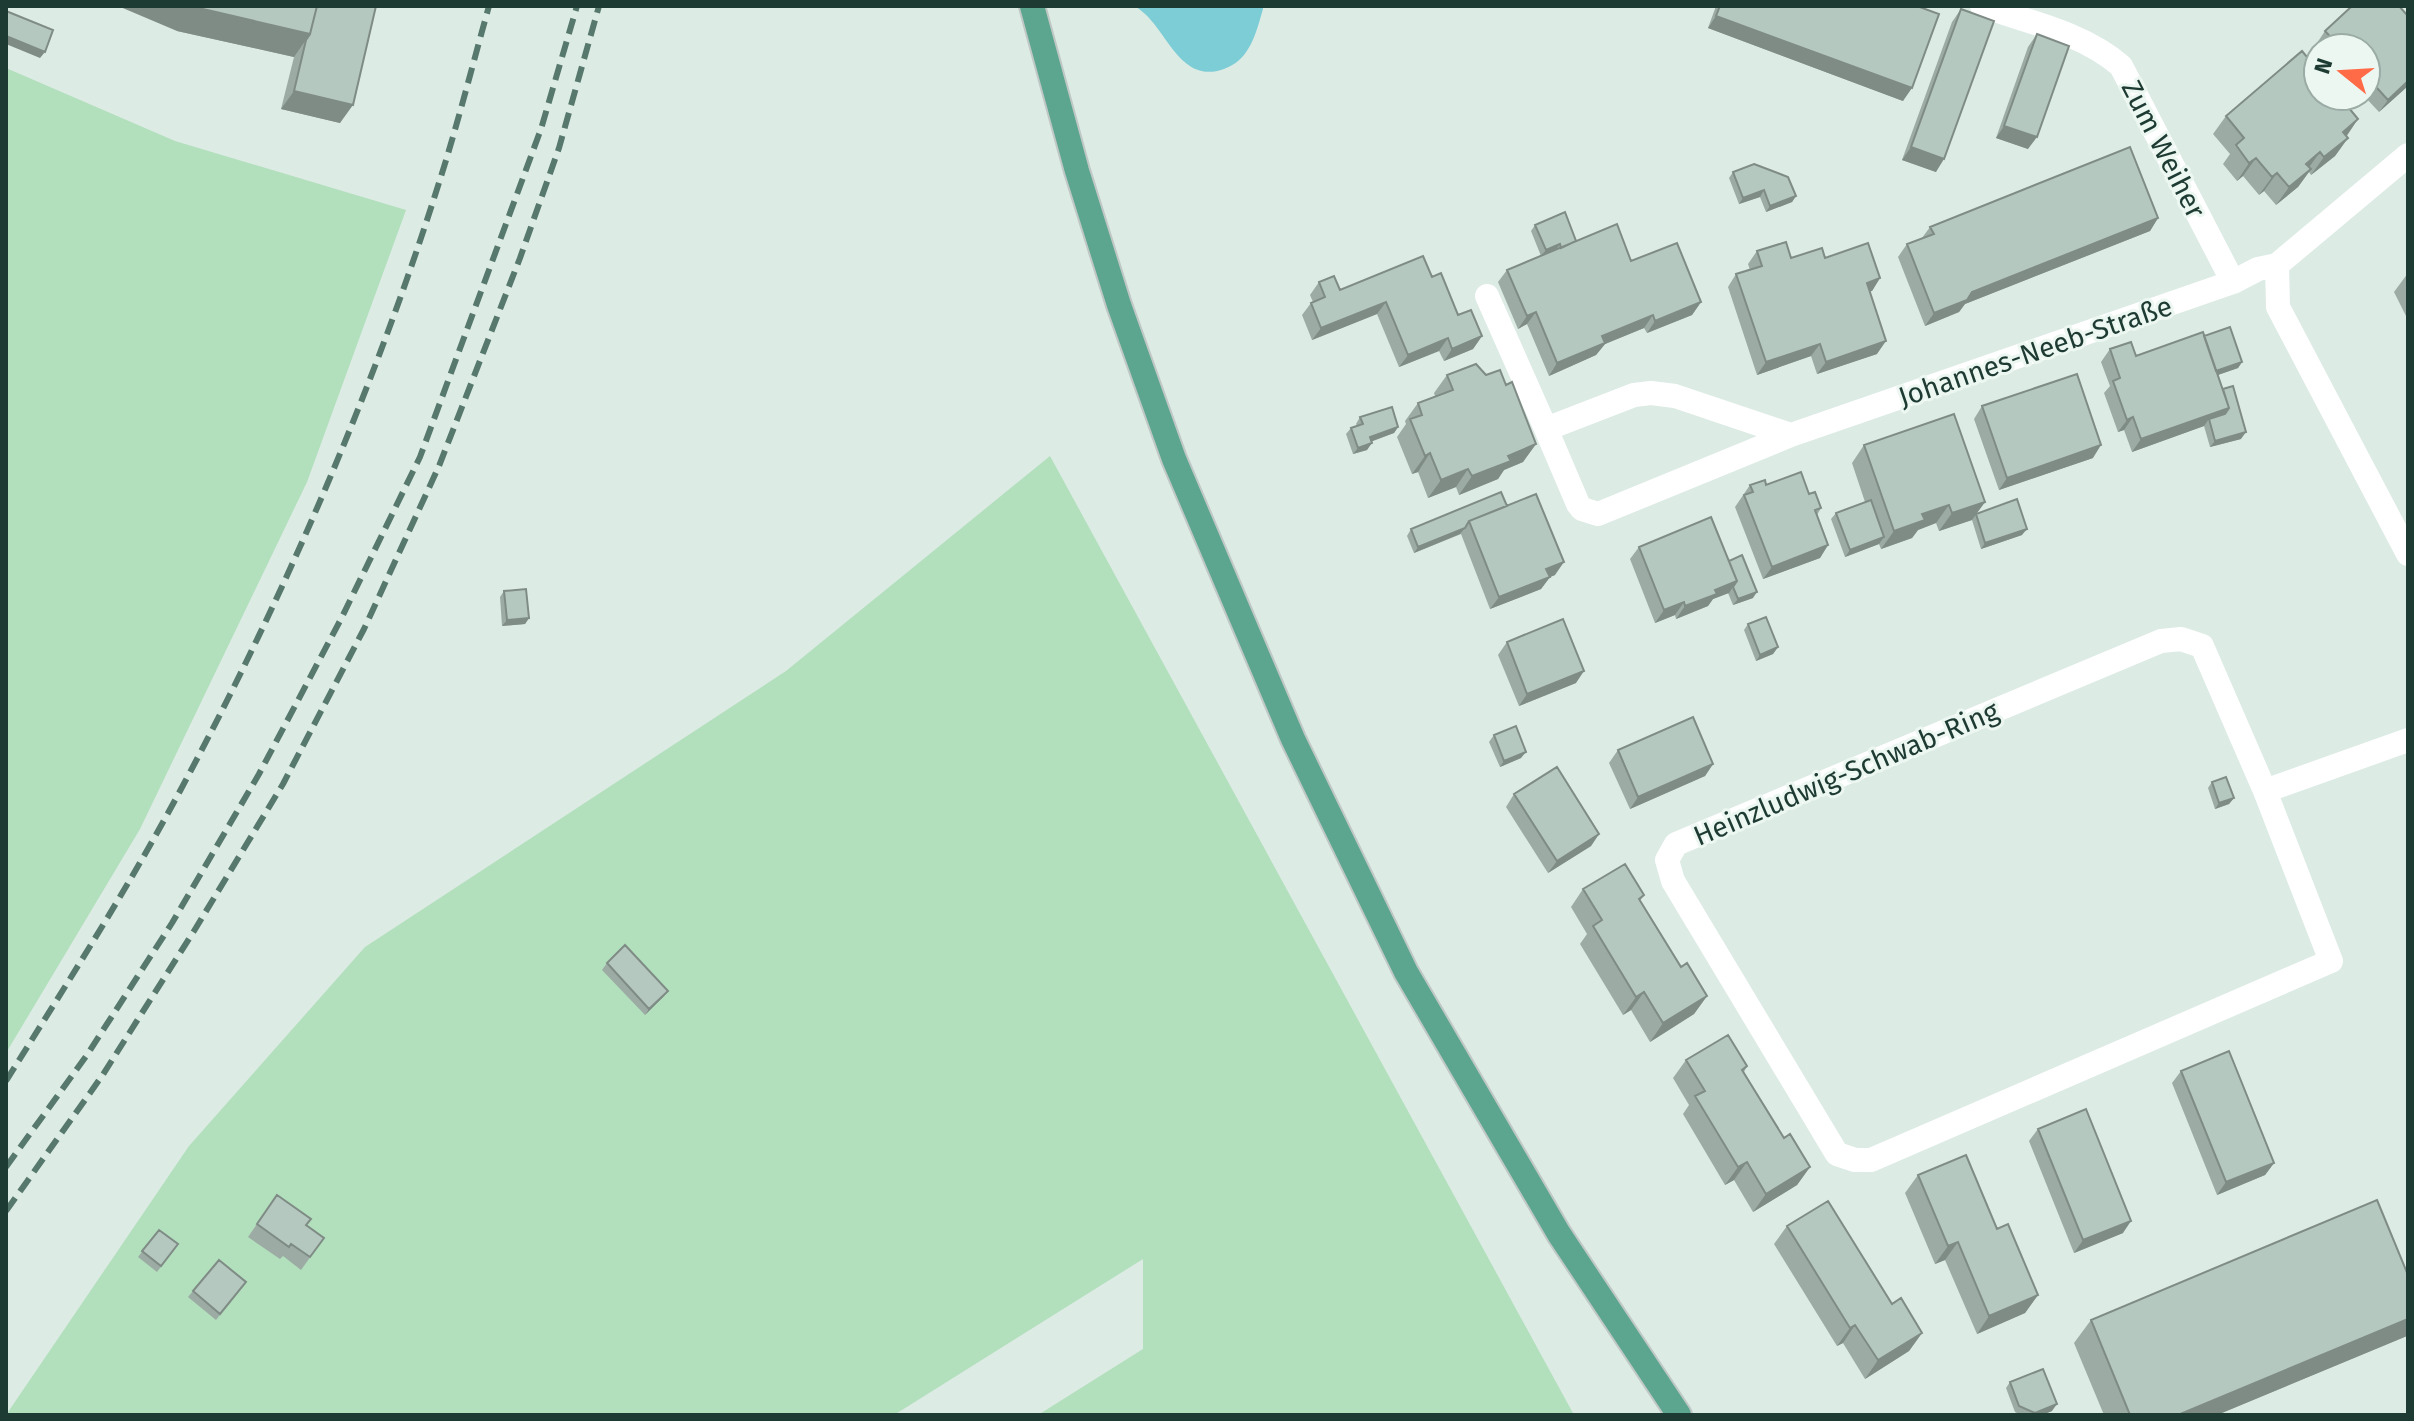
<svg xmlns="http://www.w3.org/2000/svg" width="2414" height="1421" viewBox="0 0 2414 1421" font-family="'Fira Sans',sans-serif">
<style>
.green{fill:#b2dfbc}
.water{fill:#7dcdd7}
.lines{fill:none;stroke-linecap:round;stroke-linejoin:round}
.major-casing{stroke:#c0c8c6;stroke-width:28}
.minor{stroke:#fff;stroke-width:24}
.major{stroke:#5ca58f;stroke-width:24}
.rail{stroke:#57786d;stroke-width:6;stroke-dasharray:16 8;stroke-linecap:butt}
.wall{fill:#9caca4}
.shaded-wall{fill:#7f8c86}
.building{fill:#b5c8bf;stroke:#7f8c86;stroke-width:2}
.labels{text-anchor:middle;stroke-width:6;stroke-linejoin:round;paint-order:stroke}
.street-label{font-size:28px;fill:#1d3b32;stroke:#edf7f2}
</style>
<rect width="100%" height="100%" fill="#dcebe4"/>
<path class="green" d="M6,68L175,141L406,210L307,482L140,829L6,1053Z
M1050,456L1574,1415H1038L1143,1349V1259L894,1415H6L189,1146L365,947L786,671Z"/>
<path class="water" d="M1134,6H1263V9C1256,33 1250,60 1224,69C1177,86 1166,22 1134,6Z"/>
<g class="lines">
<g class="major-casing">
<path id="major" d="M1032,6L1077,171L1119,305L1174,459L1293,739L1406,972L1559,1234L1679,1415"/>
</g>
<path class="minor" d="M1982,6C2029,22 2083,33 2121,66L2233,282
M2408,155L2277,265L2278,307L2408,554
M1487,296L1546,429
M1791,435L1598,514L1582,509L1578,504L1546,429L1634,395L1651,393L1675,396L1791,435L2233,282L2258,269L2277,265
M2181,639L2202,646L2265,791L2331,961L1871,1160H1855L1837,1154L1673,881L1667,860L1676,844L2161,641Z
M2265,791L2408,740"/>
<use href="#major" class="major"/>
<path class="rail" d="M6,1081C66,985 127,890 180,791C287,592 381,373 447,157C462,107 475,56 489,6
M6,1167L87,1055L172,923L259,774L341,619L420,457L541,129L577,6
M6,1211L102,1076L194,931L283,784L364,629L439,466L520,258L559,148L599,6"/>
</g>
<path class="wall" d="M376,6L340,123L281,109L294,57L177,31Z
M1716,6H1917L1903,101L1708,28Z
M2352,6H2399L2408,16V86L2379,112L2364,96H2366V48H2321L2317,43L2325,31Z
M1961,9L1936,172L1902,160L1952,22Z
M2037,34L2028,149L1996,138L2028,47Z
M2226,116L2358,119L2346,136L2348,138L2335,156L2311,175L2309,172L2298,187L2276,205L2264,191L2259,195L2243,176L2237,181L2223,164L2230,154L2213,134Z
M1733,172L1796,196L1792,202L1766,212L1760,197L1739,204L1729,178Z
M2158,218L2150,231L1965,304L1959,312L1925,326L1898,257L1907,244L1922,238L1930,227Z
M1535,225L1631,261L1701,302L1692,315L1647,333L1644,328L1605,344L1596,355L1549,376L1527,324L1518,329L1498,282L1507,270L1541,256L1531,231Z
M1757,251L1791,258H1825L1880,278L1872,291H1870L1877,354L1817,374L1811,356L1757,375L1728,287L1736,274L1750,270L1748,264Z
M2408,273V320L2394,292Z
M1432,277L1458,315L1482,336L1473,349L1444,361L1439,351L1399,367L1377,314L1312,340L1302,315L1311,303L1313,302L1310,295L1319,282L1340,290Z
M2204,336L2242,362L2238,368L2218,375L2241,439L2210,447L2204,426L2132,452L2124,430L2118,432L2104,393L2110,386L2101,362L2110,349L2136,356Z
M1447,375H1486L1506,385L1536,444L1523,462L1504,470L1498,479L1459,495L1456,487L1428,498L1418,472L1412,474L1397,437L1406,424L1405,421L1418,403L1435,396L1434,393Z
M1982,406L2093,458L1999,490L1974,419Z
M1360,417L1398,427L1394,433L1371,441L1367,450L1353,454L1346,434L1351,428L1357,426L1356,424Z
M1864,445L1985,502L1976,514L2022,535L1981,549L1972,520L1939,531L1936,523L1918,530L1912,538L1881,549L1879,544L1845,557L1831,519L1836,513L1865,502L1852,463Z
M1750,485H1766L1809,494L1821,508L1817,515L1828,545L1820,558L1763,579L1735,507Z
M1507,506L1555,575L1550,577L1541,589L1490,609L1461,534L1414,553L1407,536L1411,529Z
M1639,547L1729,561L1753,598L1733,605L1728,593L1713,599L1708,606L1676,619L1675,615L1655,623L1630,559Z
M504,591L529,618L525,624L502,626L500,597Z
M1748,624L1778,647L1773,654L1756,661L1744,630Z
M1507,642L1576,683L1519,706L1498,655Z
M1494,735L1521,758L1500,767L1489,742Z
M1618,750L1713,764L1705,776L1630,809L1609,763Z
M2212,782L2234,798L2229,804L2215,809L2208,788Z
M1514,794L1599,834L1591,846L1548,873L1506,807Z
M1583,889L1644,895L1640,901L1681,967L1707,996L1694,1014L1650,1042L1631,1010L1623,1015L1580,944L1587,934L1571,907Z
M607,963L668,991L663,997L645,1015L602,970Z
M1686,1060L1747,1066L1744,1072L1784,1138L1810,1167L1797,1185L1753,1212L1734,1180L1725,1185L1683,1114L1689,1105L1673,1078Z
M2181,1071L2274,1163L2265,1175L2217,1195L2172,1083Z
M2038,1129L2123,1233L2074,1253L2029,1141Z
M1918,1175L2038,1295L2025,1313L1977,1334L1945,1260L1935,1264L1905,1193Z
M277,1195L307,1225L324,1238L301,1270L283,1256L280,1259L248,1237Z
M1787,1226L1892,1304L1922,1333L1909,1351L1865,1379L1843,1343L1837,1346L1774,1244Z
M159,1230L178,1244L157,1272L138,1257Z
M2408,1275L2407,1336L2217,1415H2104L2074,1343L2091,1320Z
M246,1282L216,1320L188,1297L193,1291Z
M2010,1382L2052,1411L2042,1415H2021L2015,1412L2006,1388Z"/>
<path class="shaded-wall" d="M118,6H190L310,34L294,57L177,31Z
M1716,16L1912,88L1903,101L1708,28Z
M6,36L45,52L40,58L6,44Z
M2408,81V86L2379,112L2388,100Z
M294,91L353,105L340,123L281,109Z
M2358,119L2346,137L2343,132Z
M2004,126L2037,137L2028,149L1996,138Z
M2348,138L2335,156L2311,175L2324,157Z
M1911,147L1944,159L1936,172L1902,160Z
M2320,152L2307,170L2306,164Z
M2256,158L2243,176L2237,181L2249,163Z
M2311,169L2298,187L2276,205L2289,187Z
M2277,173L2264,191L2259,195L2272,177Z
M1764,190L1760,197L1739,204L1743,198Z
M1796,196L1792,202L1766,212L1770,206Z
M2158,218L2150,231L1965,304L1959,312L1925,326L1934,313L1972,292Z
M1560,244L1555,251L1541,256L1546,250Z
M1880,278L1872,291L1858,295L1867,283Z
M1386,302L1377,314L1312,340L1321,328Z
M1701,302L1692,315L1647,333L1655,321Z
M1536,312L1527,324L1518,329L1527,316Z
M1653,315L1644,328L1605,344L1596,355L1549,376L1557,363L1602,336Z
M1482,336L1473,349L1444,361L1452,349Z
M1448,338L1439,351L1399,367L1408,355Z
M1886,341L1877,354L1817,374L1826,362Z
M1820,344L1811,356L1757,375L1766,362Z
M2242,362L2238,368L2206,379L2210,373Z
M2229,408L2220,420L2209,419L2204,426L2132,452L2141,439Z
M2133,417L2124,430L2118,432L2127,420Z
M1398,427L1394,433L1365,444L1370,437Z
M2246,432L2241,439L2210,447L2215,441Z
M1372,443L1367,450L1353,454L1358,448Z
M1536,444L1523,462L1504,470L1498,479L1459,495L1472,476L1508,456Z
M2101,445L2093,458L1999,490L2007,478Z
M1430,453L1418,472L1412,474L1425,456Z
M1468,469L1456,487L1428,498L1441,480Z
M1985,502L1972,520L1939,531L1952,513Z
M1949,505L1936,523L1918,530L1912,538L1881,549L1894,531L1922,514Z
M1465,528L1460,534L1414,553L1418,547Z
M2027,529L2022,535L1981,549L1985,543Z
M1884,537L1879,544L1845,557L1850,550Z
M1828,545L1820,558L1763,579L1772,567Z
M1564,562L1555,575L1538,582L1546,569Z
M1550,577L1541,589L1490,609L1499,597Z
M1737,581L1729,593L1713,599L1708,606L1676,619L1685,606L1715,590Z
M1757,592L1753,598L1733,605L1738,599Z
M1684,602L1675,615L1655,623L1664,610Z
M529,618L525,624L502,626L507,620Z
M1778,647L1773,654L1756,661L1760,655Z
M1584,671L1576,683L1519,706L1527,694Z
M1526,752L1521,758L1500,767L1504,761Z
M1713,764L1705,776L1630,809L1638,797Z
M2234,798L2229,804L2215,809L2219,803Z
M1599,834L1591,846L1548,873L1557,861Z
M668,991L663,997L645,1015L649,1009Z
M1644,992L1631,1010L1623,1015L1636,997Z
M1707,996L1694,1014L1650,1042L1663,1023Z
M1747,1162L1734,1180L1725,1185L1738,1167Z
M2274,1163L2265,1175L2217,1195L2226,1182Z
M1810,1167L1797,1185L1753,1212L1766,1194Z
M2131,1221L2123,1233L2074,1253L2083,1240Z
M1958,1242L1945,1260L1935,1264L1948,1246Z
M2038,1295L2025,1313L1977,1334L1989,1316Z
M2408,1319L2407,1336L2217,1415H2178Z
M1855,1325L1843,1343L1837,1346L1850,1328Z
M1922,1333L1909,1351L1865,1379L1878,1360Z
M2057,1404L2052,1411L2042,1415H2034L2035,1413Z"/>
<path class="building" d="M190,6H317L310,34Z
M317,6H376L353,105L294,91L306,40L310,34Z
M1720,6H1917L1939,14L1912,88L1716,16Z
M2352,6H2399L2408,16V81L2388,100L2366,76V48H2341L2325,31Z
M1961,9L1994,21L1944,159L1911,147Z
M6,11L53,30L45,52L6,36Z
M2037,34L2069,46L2037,137L2004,126Z
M2302,51L2318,70V96H2339L2358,119L2343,132L2348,138L2324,157L2320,152L2306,164L2311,169L2289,187L2277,173L2272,177L2256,158L2249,163L2236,145L2244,138L2226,116Z
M2130,147L2158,218L1972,292L1967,300L1934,313L1907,244L1934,234L1930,227Z
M1754,164L1788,177L1796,196L1770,206L1764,190L1743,198L1733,172Z
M1565,212L1576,241L1561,248L1560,244L1546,250L1535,225Z
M1617,224L1631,261L1677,243L1701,302L1655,321L1653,315L1602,336L1605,343L1557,363L1536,312L1527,316L1507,270Z
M1786,242L1791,258L1822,248L1825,258L1868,243L1880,278L1867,283L1886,341L1826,362L1820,344L1766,362L1736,274L1762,266L1757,251Z
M1423,256L1432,277L1441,273L1458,315L1471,310L1482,336L1452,349L1448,338L1408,355L1386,302L1321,328L1311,303L1325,297L1319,282L1334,276L1340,290Z
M2230,327L2242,362L2216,371L2204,336Z
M2203,332L2229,408L2141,439L2133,417L2127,420L2113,381L2120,378L2110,349L2131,342L2136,356Z
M1476,364L1486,375L1500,370L1506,385L1512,382L1536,444L1508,456L1511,461L1472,476L1468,469L1441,480L1430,453L1425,456L1410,419L1422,415L1418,403L1453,390L1447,375Z
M2077,374L2101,445L2007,478L1982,406Z
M2233,386L2246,432L2215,441L2209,419L2225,414L2229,408L2223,389Z
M1392,407L1398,427L1370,437L1372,443L1358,448L1351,428L1363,424L1360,417Z
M1954,414L1985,502L1952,513L1949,505L1922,514L1925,520L1894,531L1864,445Z
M1801,472L1809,494L1815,492L1821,508L1815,510L1828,545L1772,567L1744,495L1753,492L1750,485L1765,480L1766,485Z
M1501,492L1507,506L1469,521L1465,528L1418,547L1411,529Z
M1536,494L1564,562L1546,569L1550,577L1499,597L1469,521Z
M2017,499L2027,529L1985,543L1976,514Z
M1871,500L1884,537L1850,550L1836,513Z
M1711,517L1737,581L1715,590L1717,594L1685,606L1684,602L1664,610L1639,547Z
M1742,555L1757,592L1738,599L1733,587L1737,581L1729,561Z
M526,589L529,618L507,620L504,591Z
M1766,617L1778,647L1760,655L1748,624Z
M1563,619L1584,671L1527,694L1507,642Z
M1693,717L1713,764L1638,797L1618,750Z
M1516,726L1526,752L1504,761L1494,735Z
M1557,767L1599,834L1557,861L1514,794Z
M2226,777L2234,798L2219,803L2212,782Z
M1625,864L1644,895L1639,899L1681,967L1687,963L1707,996L1663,1023L1644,992L1636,997L1593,926L1602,920L1583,889Z
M625,945L668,991L649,1009L607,963Z
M1728,1035L1747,1066L1742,1070L1784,1138L1790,1134L1810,1167L1766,1194L1747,1162L1738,1167L1695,1096L1705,1091L1686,1060Z
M2229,1051L2274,1163L2226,1182L2181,1071Z
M2086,1109L2131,1221L2083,1240L2038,1129Z
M1966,1155L1997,1229L2008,1224L2038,1295L1989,1316L1958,1242L1948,1246L1918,1175Z
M277,1195L311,1219L306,1225L324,1238L310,1257L291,1244L289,1247L257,1224Z
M2377,1200L2408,1275V1319L2178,1415H2130L2091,1320Z
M1828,1201L1892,1304L1901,1298L1922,1333L1878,1360L1855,1325L1850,1328L1787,1226Z
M159,1230L178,1244L161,1266L142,1251Z
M219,1260L246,1282L220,1314L193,1291Z
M2043,1369L2057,1404L2035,1413L2019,1406L2010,1382Z"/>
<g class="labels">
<g class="street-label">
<text transform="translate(2164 149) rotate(63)" y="10">Zum Weiher</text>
<text transform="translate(2035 351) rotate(-19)" y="10">Johannes-Neeb-Straße</text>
<text transform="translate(1846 773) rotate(-23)" y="10">Heinzludwig-Schwab-Ring</text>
</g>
</g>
<rect width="2414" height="1421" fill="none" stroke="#1d3b32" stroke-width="16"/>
<g transform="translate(2342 72) rotate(288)"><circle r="38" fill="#edf7f2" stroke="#9aaca5" stroke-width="2"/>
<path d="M0-6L14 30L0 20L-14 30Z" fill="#ff6b46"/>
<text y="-12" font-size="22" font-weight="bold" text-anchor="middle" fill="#1d3b32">N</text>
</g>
</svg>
